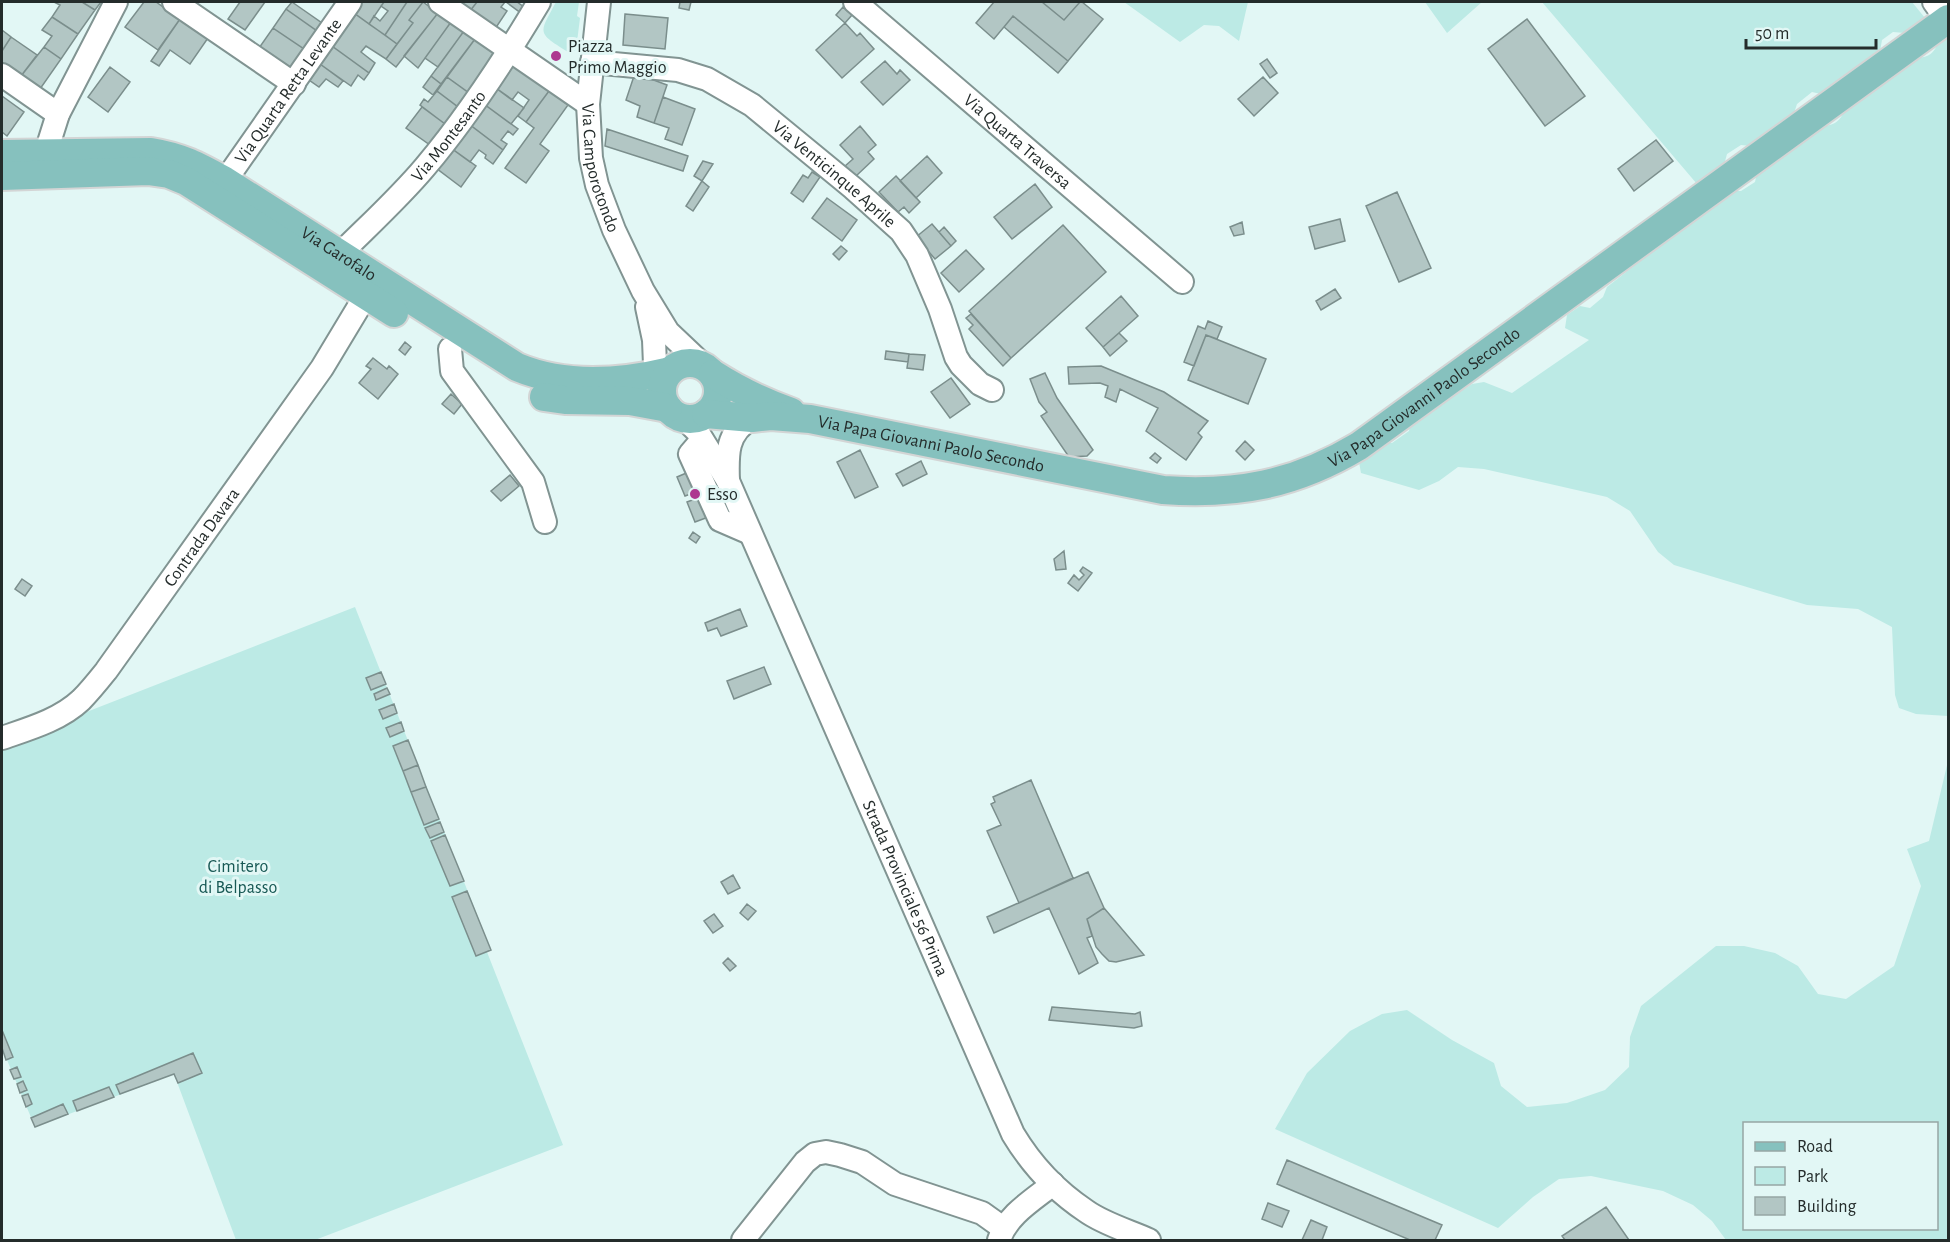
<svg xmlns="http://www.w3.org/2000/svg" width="1950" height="1242" viewBox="0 0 1950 1242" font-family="'Alegreya Sans',sans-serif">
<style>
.green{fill:#bceae5;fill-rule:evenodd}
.building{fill:#b2c6c4;stroke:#7b8e8c;stroke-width:1.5}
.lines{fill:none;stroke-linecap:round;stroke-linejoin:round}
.minor-casing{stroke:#819492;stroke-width:26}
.major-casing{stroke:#d3d5d5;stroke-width:32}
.minor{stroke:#fff;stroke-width:22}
.major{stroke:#86c1be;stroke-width:28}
.poi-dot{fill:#ad3890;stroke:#e2f7f5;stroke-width:2}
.labels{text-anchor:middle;stroke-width:6;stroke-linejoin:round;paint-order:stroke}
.poi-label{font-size:18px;fill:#242c2b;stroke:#e2f7f5;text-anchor:start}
.street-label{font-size:18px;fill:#242c2b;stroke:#e2f7f5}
.park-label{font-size:18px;fill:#175854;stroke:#e2f7f5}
</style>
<rect width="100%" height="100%" fill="#e2f7f5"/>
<path class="green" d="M556,2H579L577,16L580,18L576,50L568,52C536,32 539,34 556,2Z
M1124,2H1248L1239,41L1219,26L1204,25L1180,42Z
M1425,2H1482L1447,33Z
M1542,2H1912L1925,18L1905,33L1893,32L1882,40L1880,51L1821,94L1812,92L1797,104L1794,113L1751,146L1741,145L1727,154L1724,165L1697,184Z
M1948,32V716L1916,714L1899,708L1895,695L1892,627L1858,609L1807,605L1674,565L1658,552L1630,511L1607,497L1484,469L1458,467L1439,481L1419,490L1361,473L1359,462L1385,442L1392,443L1409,431L1410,425L1472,384L1484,382L1512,393L1589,340L1565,328L1567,315L1580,306L1590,308L1603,297L1607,287L1713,204L1729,191H1741L1755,182L1757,172L1820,126C1835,126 1840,121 1846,108L1915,58C1939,58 1933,43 1948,32Z
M355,607L491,950L487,952L563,1145L315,1240H236L174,1074L35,1127L2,1048V745Z
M1948,761V1240H1726L1712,1221L1693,1205L1663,1191L1591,1176L1559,1179L1533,1197L1498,1228L1275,1129L1307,1073L1350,1031L1382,1014L1407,1010L1452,1040L1494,1063L1501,1086L1527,1107L1567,1103L1605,1090L1629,1067L1630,1037L1641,1006L1716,946H1744L1775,953L1798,966L1818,994L1846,999L1894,966L1921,886L1907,849L1929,841ZM1744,1124H1936V1228H1744Z"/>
<path class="building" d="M54,2H82L95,10L78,34L52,17L60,5Z
M82,2H101L95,10Z
M144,2H156L180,19L158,50L125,27Z
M240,2H265L245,30L228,19Z
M292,2L322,23L317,31L286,9Z
M362,2H384L369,24L354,13Z
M384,2H407L385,35L369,24L374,16L380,21L388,11L381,6Z
M407,2H423L409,20L413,23L397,44L385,35Z
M423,2L438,13L396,67L386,59L413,23L409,20Z
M456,2H477L470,11Z
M477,2H505L501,7L507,11L495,29L470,11Z
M506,2H517L524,7L521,13Z
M680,2H691L689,10L679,8Z
M994,2H1042L1064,20L1080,2H1082L1103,19L1068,61L1013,16L994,39L976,23Z
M1042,2H1080L1064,20Z
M843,7L852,15L845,23L836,15Z
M286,9L317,31L304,49L273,28Z
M354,13L397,44L386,59L366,46L361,52L375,63L369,73L332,46Z
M438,13L451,22L418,68L404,56Z
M625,14L668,18L665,49L623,45Z
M1013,16L1068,61L1058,73L1004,27Z
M52,17L78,34L61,59L44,47L52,36L42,30Z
M180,19L208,38L190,64L170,50L159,66L151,61Z
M1527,19L1585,96L1545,126L1488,49Z
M451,22L464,31L438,67L425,58Z
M845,23L857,36L860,33L874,49L842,78L816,50Z
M273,28L304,49L290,69L259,48Z
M2,30L11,37L2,51Z
M464,31L475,39L441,84L431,76Z
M11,37L37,55L21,76L2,62V51Z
M475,39L497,54L469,93L447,77Z
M332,46L369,73L364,80L358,75L351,86L320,64Z
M44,47L61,59L40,89L21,76Z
M1267,59L1277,73L1270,78L1260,64Z
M885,61L897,74L900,70L910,80L883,105L861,82Z
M320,64L343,81L338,87L326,79L319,87L309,80Z
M513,65L549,91L526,122L518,116L529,100L518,92L512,100L496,88Z
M110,67L130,82L108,112L88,97Z
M635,73L667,85L654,123L637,117L640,106L626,100Z
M431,76L441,84L433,95L423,87Z
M447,77L469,93L458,107L437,91Z
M1263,77L1278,93L1254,116L1238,99Z
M496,88L524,108L511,124L484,104Z
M437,91L458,107L445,124L420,105L424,99L428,102Z
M549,91L568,105L540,144L549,151L526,183L505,168L534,128L526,122Z
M2,96L24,112L7,136L2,132Z
M663,97L695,109L682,145L665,139L669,128L654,123Z
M484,104L518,129L513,135L508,131L501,140L507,144L503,150L469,124Z
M422,107L445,124L430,145L406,128Z
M469,124L503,150L493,164L485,158L486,155L479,150L470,162L451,148Z
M860,126L876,145L868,152L874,159L855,177L845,166L853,159L840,145Z
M607,129L688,156L683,171L605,146Z
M1656,140L1673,161L1634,191L1618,169Z
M451,148L476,166L461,187L436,168Z
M927,156L942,173L916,198L900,181Z
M703,161L713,164L702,181L694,176Z
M812,172L820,177L803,202L791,193L803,175L808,178Z
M896,176L920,202L909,213L904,207L898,212L879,192Z
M702,181L709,187L693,211L686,206Z
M1035,184L1052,207L1012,239L994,217Z
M1397,192L1431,268L1399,282L1366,206Z
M827,198L857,220L842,241L812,218Z
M1340,219L1345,241L1315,249L1309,227Z
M1242,222L1244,234L1234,236L1230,227Z
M932,224L951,246L935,259L916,237Z
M1063,225L1106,272L1011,358L969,311Z
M944,227L956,241L951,246L939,232Z
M841,246L847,251L839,260L833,254Z
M966,250L984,269L959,292L941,273Z
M1335,289L1341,298L1321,310L1316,301Z
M1121,296L1138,316L1103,347L1086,328Z
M971,314L1011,358L1003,366L969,329L973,325L966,318Z
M1208,321L1222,327L1217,339L1206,335L1194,366L1184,362L1198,326L1205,329Z
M1119,333L1127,341L1110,356L1103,347Z
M1206,335L1266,359L1248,404L1188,380Z
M405,342L411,347L405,355L399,350Z
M886,351L909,354L908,362L885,359Z
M909,354L925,355L923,370L907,368Z
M373,358L387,369L389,366L398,374L378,399L359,383L371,369L366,366Z
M1101,366L1164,392L1208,421L1198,433L1202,437L1186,460L1146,431L1158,408L1120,389L1116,402L1105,397L1108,386L1100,383L1069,384L1068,367Z
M1045,373L1057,398L1093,450L1087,456L1069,457L1041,416L1047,412L1039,402L1030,379Z
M951,378L970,404L950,418L931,392Z
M451,394L462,404L454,414L442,404Z
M1245,441L1254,450L1245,460L1236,451Z
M860,450L878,487L855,498L837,462Z
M1155,453L1161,458L1157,463L1150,458Z
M921,461L927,474L903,486L896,474Z
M691,471L699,491L685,496L677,477Z
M510,475L519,486L501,501L491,491Z
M703,496L711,516L695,522L687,502Z
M693,532L700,537L696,543L689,538Z
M1064,551L1066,569L1056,570L1054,559Z
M1083,567L1092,573L1078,591L1068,583L1074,575L1079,580L1084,575L1080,571Z
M22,579L32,586L25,596L15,589Z
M740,609L747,626L721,636L717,628L708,631L705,623Z
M764,667L771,684L734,699L727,681Z
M381,672L386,684L371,690L366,678Z
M387,688L390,694L376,700L374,694Z
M394,704L397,713L383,719L379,710Z
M401,722L404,731L390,737L386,728Z
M408,740L418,765L403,771L393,746Z
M418,765L426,787L411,792L403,771Z
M1031,780L1073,878L1019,903L987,831L1001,825L991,804L995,802L993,797Z
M426,787L439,819L424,825L411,792Z
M440,822L444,832L430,838L425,828Z
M445,835L464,881L450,886L431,841Z
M1088,872L1104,908L1087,919L1092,936L1087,938L1098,963L1079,974L1049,908L994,933L987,917Z
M733,875L740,888L728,894L721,882Z
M467,891L491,950L476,956L452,897Z
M747,904L756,911L748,920L740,913Z
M1104,908L1144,955L1116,962L1109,961L1102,954L1096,947L1087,919Z
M714,914L723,926L713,933L704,921Z
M728,958L736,966L730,971L723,963Z
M1052,1007L1135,1014L1140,1012L1142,1026L1134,1028L1049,1020Z
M2,1030L13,1057L6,1060L2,1048Z
M193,1053L202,1073L178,1083L174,1074L120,1094L116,1085Z
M17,1067L21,1077L14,1079L10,1070Z
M23,1081L27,1090L20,1093L17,1084Z
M109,1087L114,1097L77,1111L73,1101Z
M28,1094L32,1104L26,1107L22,1096Z
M63,1104L68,1114L35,1127L31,1118Z
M1287,1160L1442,1225L1435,1240H1410L1277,1184Z
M1268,1203L1289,1211L1282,1227L1262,1219Z
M1606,1207L1629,1240H1565L1562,1236Z
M1311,1220L1327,1227L1322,1240H1302Z"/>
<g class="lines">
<g class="minor-casing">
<g id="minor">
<path d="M174,2L294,84"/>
<path d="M440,2L588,104"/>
<path id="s1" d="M599,2L588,104L591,158L597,185L614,230L643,291L668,332L705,367"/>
<path id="s2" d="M855,2L1182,282"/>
<path d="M1934,2L1947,20"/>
<path id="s3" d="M592,62L678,70L707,79L752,105L853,188L901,231L917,255L940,309L956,357L961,365L980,384L992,390"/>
<path d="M2,75L58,114"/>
<path d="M46,170V152L58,114L116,2"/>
<path id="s4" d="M225,181L350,2"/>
<path id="s5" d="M339,255C368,226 399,198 425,167C468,116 505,59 539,2"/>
<path d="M647,307L654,340L655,365L662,386"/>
<path d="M450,349L452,371L533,482L545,522"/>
<path id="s6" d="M685,419L697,431L728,481L1013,1134C1031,1164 1056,1191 1086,1211C1104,1224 1129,1231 1149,1240"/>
<path d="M702,440L690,454L720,520L750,533"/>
<path d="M728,481C727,455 726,432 752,418"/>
<path id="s7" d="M2,738C28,729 60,720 81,700C90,691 98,681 106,671L322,368L366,295"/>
<path d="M743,1240L805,1162L815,1154L826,1152L840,1155L862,1162L895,1184L982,1213L1003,1228"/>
<path d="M999,1240C1007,1215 1033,1200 1053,1184"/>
</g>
</g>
<g class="major-casing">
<g id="major">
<path id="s8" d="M2,154L151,152C182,157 198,166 225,181L517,367C565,387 620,383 670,371"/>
<path d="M2,176L148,171L169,174L186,181L394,313"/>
<circle cx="690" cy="391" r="28"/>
<path d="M713,374C738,390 763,402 791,412"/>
<path d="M544,397L565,400L630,401L668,408"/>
<path id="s9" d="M706,414L752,418L771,416L810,419L1163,490C1237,495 1294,485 1359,446L1948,19"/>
</g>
</g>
<use href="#minor" class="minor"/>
<use href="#major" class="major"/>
</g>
<g class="poi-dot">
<circle cx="556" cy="56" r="6"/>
<circle cx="695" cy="494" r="6"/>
</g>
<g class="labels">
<g class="poi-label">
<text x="568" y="52">Piazza<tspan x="568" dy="21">Primo Maggio</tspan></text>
<text x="707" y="500">Esso</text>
</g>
<g class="street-label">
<text dy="6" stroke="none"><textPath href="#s4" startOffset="110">Via Quarta Retta Levante</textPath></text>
<text dy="6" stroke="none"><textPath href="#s5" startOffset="162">Via Montesanto</textPath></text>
<text dy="6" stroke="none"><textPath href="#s2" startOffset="214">Via Quarta Traversa</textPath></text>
<text dy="6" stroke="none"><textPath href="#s1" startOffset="168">Via Camporotondo</textPath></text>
<text dy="6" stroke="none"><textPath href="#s3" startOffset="276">Via Venticinque Aprile</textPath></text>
<text dy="6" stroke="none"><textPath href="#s8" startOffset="364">Via Garofalo</textPath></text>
<text dy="6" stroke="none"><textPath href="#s9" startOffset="750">Via Papa Giovanni Paolo Secondo</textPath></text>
<text dy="6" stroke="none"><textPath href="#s9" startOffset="228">Via Papa Giovanni Paolo Secondo</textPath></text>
<text dy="6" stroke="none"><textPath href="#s7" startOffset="291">Contrada Davara</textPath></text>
<text dy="6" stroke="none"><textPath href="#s6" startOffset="520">Strada Provinciale 56 Prima</textPath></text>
</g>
<g class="park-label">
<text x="238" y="872">Cimitero<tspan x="238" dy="21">di Belpasso</tspan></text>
</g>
</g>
<rect width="1950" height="1242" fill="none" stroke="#242c2b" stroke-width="6"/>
<rect x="1743" y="1122" width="195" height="108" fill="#e2f7f5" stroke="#96a6a4" stroke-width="1.5"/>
<rect x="1755" y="1142" width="30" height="9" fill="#86c1be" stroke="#96a6a4" stroke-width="1.5"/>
<text x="1797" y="1152" font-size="18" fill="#242c2b">Road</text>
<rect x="1755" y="1167" width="30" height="18" fill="#bceae5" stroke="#96a6a4" stroke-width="1.5"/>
<text x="1797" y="1182" font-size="18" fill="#242c2b">Park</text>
<rect x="1755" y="1197" width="30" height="18" fill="#b2c6c4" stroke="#96a6a4" stroke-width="1.5"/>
<text x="1797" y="1212" font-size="18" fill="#242c2b">Building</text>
<path d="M1746 39v9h130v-9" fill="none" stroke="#242c2b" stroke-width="3"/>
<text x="1755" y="39" font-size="18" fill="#242c2b" stroke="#e2f7f5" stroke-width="4.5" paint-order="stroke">50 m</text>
</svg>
